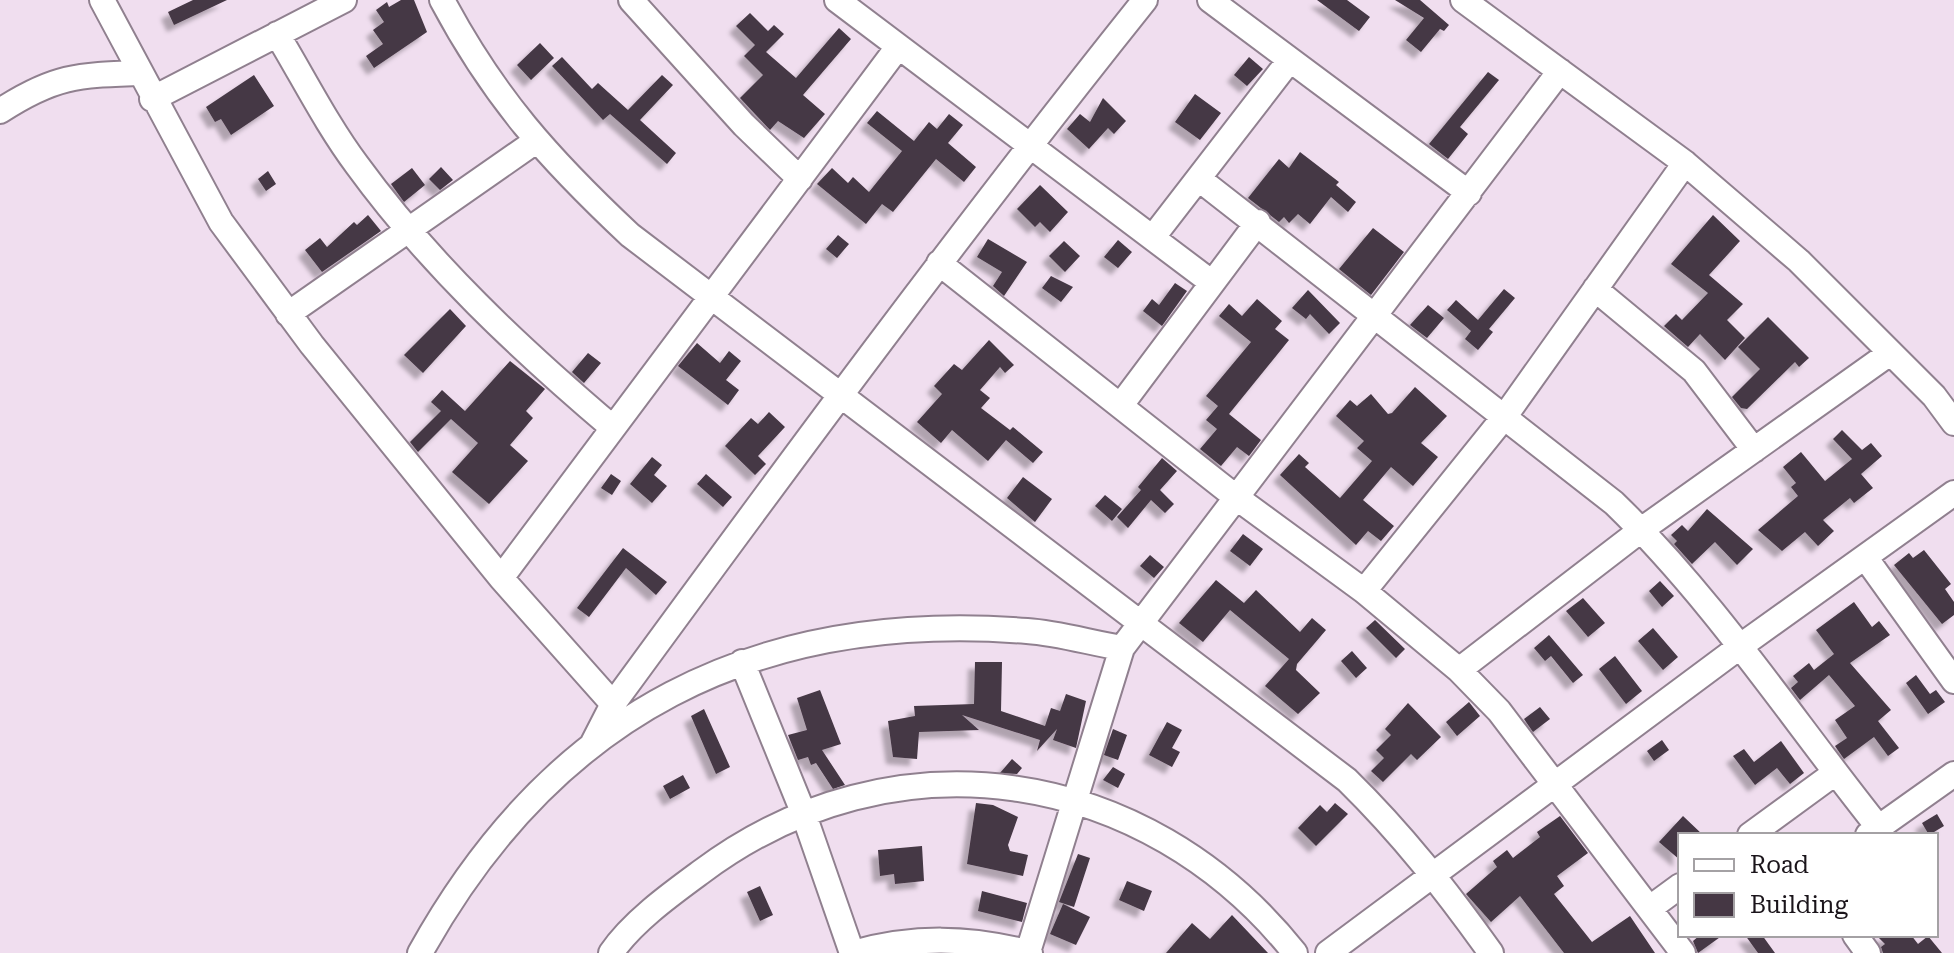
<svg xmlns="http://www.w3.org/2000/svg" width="1954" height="953" viewBox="0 0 1954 953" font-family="'Roboto Serif',serif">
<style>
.building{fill:#453744;filter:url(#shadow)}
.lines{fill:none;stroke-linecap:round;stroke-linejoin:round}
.minor-casing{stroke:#90808f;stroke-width:28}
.minor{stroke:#fff;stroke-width:24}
</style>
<defs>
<filter id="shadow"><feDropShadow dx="-7" dy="7" stdDeviation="2" flood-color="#0004"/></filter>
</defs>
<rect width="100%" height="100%" fill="#f0deef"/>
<path class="building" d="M193,0H227L174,25L168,12Z
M401,0H414L427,32L374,68L366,56L383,44L373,30L384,22L376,10L387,2L389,7Z
M1317,0H1347L1370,17L1359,31Z
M1395,0H1420L1449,25L1444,31L1440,29L1421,52L1406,40L1424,18Z
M750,13L768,31L774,25L784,34L766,52L796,78L839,28L851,39L803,95L825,114L804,138L778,121L770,130L740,98L763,75L744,56L755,45L736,26Z
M540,43L554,58L531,80L517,65Z
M562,57L592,89L598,83L628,110L662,75L673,85L640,120L676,153L667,164L610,114L603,120L552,66Z
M1249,57L1263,69L1247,86L1234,75Z
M1488,72L1499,80L1460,127L1468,134L1448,159L1429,144Z
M254,75L274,106L231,135L221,119L215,122L206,107Z
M1195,94L1221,113L1200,140L1175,122Z
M1103,98L1126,121L1114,134L1108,128L1089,149L1067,129L1080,114L1090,122Z
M877,111L914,141L929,122L937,129L949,114L963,125L948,143L976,167L964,182L936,159L893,212L882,204L866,224L817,184L832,168L848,183L853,177L869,192L902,151L867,123Z
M1300,152L1339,182L1336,185L1356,202L1348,212L1331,197L1310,224L1298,214L1289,223L1284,217L1279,222L1248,198L1279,159L1289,168Z
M441,167L453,180L440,190L429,179Z
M412,168L425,185L404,202L391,184Z
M268,171L276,184L266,191L258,179Z
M1040,185L1068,212L1050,232L1040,222L1035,227L1017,209Z
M368,215L381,231L322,272L305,250L320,238L327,247L354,222L357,225Z
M1713,215L1740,241L1709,275L1743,304L1727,320L1745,338L1725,360L1700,334L1688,347L1664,326L1676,314L1682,320L1708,293L1671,264Z
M1373,228L1404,252L1371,295L1339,269Z
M838,235L849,244L837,258L826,249Z
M988,239L1027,262L1004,296L993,286L1002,272L977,257Z
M1118,240L1132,252L1118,268L1104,257Z
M1064,241L1080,256L1065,272L1049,256Z
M1051,276L1073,287L1061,302L1042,288Z
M1175,283L1187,291L1162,326L1143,311L1152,299L1159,305Z
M1504,289L1515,298L1489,329L1493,332L1478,350L1465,339L1471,331L1447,310L1456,300L1478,320Z
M1308,290L1340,323L1329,334L1310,314L1306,319L1292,308Z
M1257,299L1282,321L1275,329L1289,340L1229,414L1261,440L1249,456L1237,447L1221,466L1200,449L1217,429L1206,420L1218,406L1206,396L1251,342L1219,316L1229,304L1242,316Z
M1428,305L1444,318L1427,338L1410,325Z
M450,309L466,326L423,373L404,355Z
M1768,317L1809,358L1799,367L1795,362L1747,409L1741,408L1732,397L1760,369L1738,347Z
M989,340L1014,365L1005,373L1000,367L980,390L990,398L981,408L1010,430L1013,427L1043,452L1033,463L1006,440L988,461L952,430L941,443L917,422L942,394L934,386L954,364L962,370Z
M697,343L720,363L729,351L741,361L726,380L739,390L728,405L678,366Z
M588,353L601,363L584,383L572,372Z
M510,361L545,389L526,411L533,418L510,445L528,461L489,504L452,472L478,443L451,419L418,452L410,442L441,411L431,402L442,390L465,411Z
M1415,387L1447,416L1421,443L1438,457L1413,486L1391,467L1363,500L1394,526L1381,541L1368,531L1356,545L1280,475L1299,454L1309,463L1305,467L1340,498L1372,461L1357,448L1364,441L1336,416L1350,400L1357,406L1371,394L1388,414L1392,413Z
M769,412L785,427L758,456L766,464L755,475L725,446L751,418L758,424Z
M1842,430L1862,450L1871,443L1882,456L1861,474L1873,488L1854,503L1850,498L1823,520L1834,531L1818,546L1805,532L1782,551L1758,530L1798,496L1791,487L1796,483L1783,467L1801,452L1825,481L1852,459L1833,439Z
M652,457L662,465L654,475L667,486L652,503L630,484Z
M1162,458L1177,471L1160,490L1174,504L1165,513L1151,500L1128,528L1117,517L1141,490L1138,487Z
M611,474L621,481L612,495L601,488Z
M706,474L732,497L723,507L697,484Z
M1023,477L1052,499L1035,522L1007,498Z
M1105,495L1122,509L1112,521L1095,506Z
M1707,509L1753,549L1737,565L1715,542L1692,564L1674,544L1677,541L1671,535L1682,525L1688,531Z
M1243,534L1263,549L1250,566L1230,551Z
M623,548L667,582L656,595L626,568L589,617L577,608Z
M1924,550L1951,584L1945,589L1954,602V615L1942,624L1894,565L1909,553L1913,558Z
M1150,555L1164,567L1154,578L1140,566Z
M1216,580L1244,603L1256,590L1300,632L1312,618L1326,630L1297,664L1296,670L1320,693L1298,714L1265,686L1289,659L1230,610L1203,642L1179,623Z
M1660,581L1674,596L1662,607L1649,591Z
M1583,598L1605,623L1588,637L1566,611Z
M1854,602L1872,627L1879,621L1890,635L1850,663L1891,710L1878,721L1899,748L1888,756L1874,737L1844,759L1835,746L1847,738L1835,720L1855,706L1829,675L1800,700L1791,688L1798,682L1793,676L1809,663L1814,670L1834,654L1816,630Z
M1375,620L1405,649L1396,658L1366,628Z
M1653,628L1678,657L1663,670L1638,641Z
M1549,635L1583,675L1573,683L1551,656L1545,661L1534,648Z
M1352,651L1367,668L1356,678L1341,661Z
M1615,656L1642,691L1626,704L1599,669Z
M975,662H1002L1001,711L1045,726L1051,708L1060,711L1066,694L1086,701L1076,748L1053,740L1057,729L1037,751L1040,740L962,715L979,730L919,732L917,759L893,757L888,721L915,716L914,706L974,704Z
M1916,675L1930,694L1936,690L1945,702L1928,714L1906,683Z
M820,690L841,744L822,750L845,785L833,789L816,763L811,765L808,757L798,760L788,735L807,730L797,698Z
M1469,702L1480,716L1457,736L1446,722Z
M1408,703L1441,737L1417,760L1411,754L1383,782L1371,771L1384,758L1376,750L1391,735L1385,729Z
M1540,707L1550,719L1533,732L1524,719Z
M704,709L730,767L716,774L691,716Z
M1167,722L1182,730L1172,748L1180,752L1172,767L1149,755Z
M1113,729L1127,735L1118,760L1104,755Z
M1662,740L1669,750L1654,761L1647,751Z
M1781,741L1804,773L1790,784L1777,768L1755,785L1733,756L1744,749L1754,762Z
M1012,759L1022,768L1017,774L1000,773Z
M1113,767L1125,774L1118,788L1103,780Z
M683,775L690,788L670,799L663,786Z
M976,803L993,805L1018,817L1008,845L1010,851L1028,855L1023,876L967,864Z
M1335,803L1348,814L1316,846L1298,828L1320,805L1327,812Z
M1937,814L1944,826L1929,835L1922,823Z
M1560,816L1588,853L1557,876L1564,886L1554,894L1592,942L1630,916L1655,953H1564L1520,896L1491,922L1466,894L1497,867L1493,861L1507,850L1513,858L1540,837L1537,832Z
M1683,816L1703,835H1680V860L1659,842Z
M922,846L924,881L895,884L894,874L880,876L878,850Z
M1078,854L1090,858L1074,907L1059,902Z
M1127,881L1152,891L1144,911L1119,900Z
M760,886L773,915L760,921L747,892Z
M982,891L1027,903L1022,922L978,911Z
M1063,904L1090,917L1076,945L1050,934Z
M1232,915L1268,953H1166L1192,923L1210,939Z
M1700,935H1723L1698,953L1693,941Z
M1745,935H1762L1775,953H1758Z
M1876,935H1911L1918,944L1928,936L1942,953H1883L1881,947L1885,944Z"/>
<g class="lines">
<g class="minor-casing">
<path id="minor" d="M102,0L221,222L312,345L501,578L613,704
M442,0C494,98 549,159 630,235L1347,780C1402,834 1446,890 1491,953
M631,0L744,125L800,179
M837,0L1211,282
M1210,0L1469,193
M1463,0L1685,163L1799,261L1934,396L1954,423
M277,34C303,77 327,125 357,165C429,264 520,349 613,428
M152,99L344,0
M0,111C54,76 77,75 139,73
M1199,179L1614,503C1715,601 1791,718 1879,828
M1153,237L1289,61
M939,263L1237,498L1364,591L1459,670L1499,711L1683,953
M1595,289L1694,371L1754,450
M288,314L536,141
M1121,405L1258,222
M1865,557L1954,681
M501,578L898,47
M1364,591L1505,416L1685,163
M742,662L803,812L852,953
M1459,670L1641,530L1890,353
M593,743L613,704C787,466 961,230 1145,0
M1750,835L1835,773
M1868,835L1954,774
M1650,908L1680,886
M1855,935L1868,953
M1028,952L1122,648L1560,71
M420,953C553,713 755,610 1027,631C1058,633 1091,643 1122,648
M611,953C632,922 671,894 701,872C893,728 1146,766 1295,953
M853,953C914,936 969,937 1030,953
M1328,953L1742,645L1954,493"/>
</g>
<use href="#minor" class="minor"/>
</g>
<rect x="1678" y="833" width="260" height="104" fill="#ffffff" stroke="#a4a1a4" stroke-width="2"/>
<rect x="1694" y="859" width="40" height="12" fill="#ffffff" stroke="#a4a1a4" stroke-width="2"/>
<text x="1750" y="873" font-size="24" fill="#1b151b">Road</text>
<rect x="1694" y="893" width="40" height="24" fill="#453744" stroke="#a4a1a4" stroke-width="2"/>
<text x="1750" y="913" font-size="24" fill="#1b151b">Building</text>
</svg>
